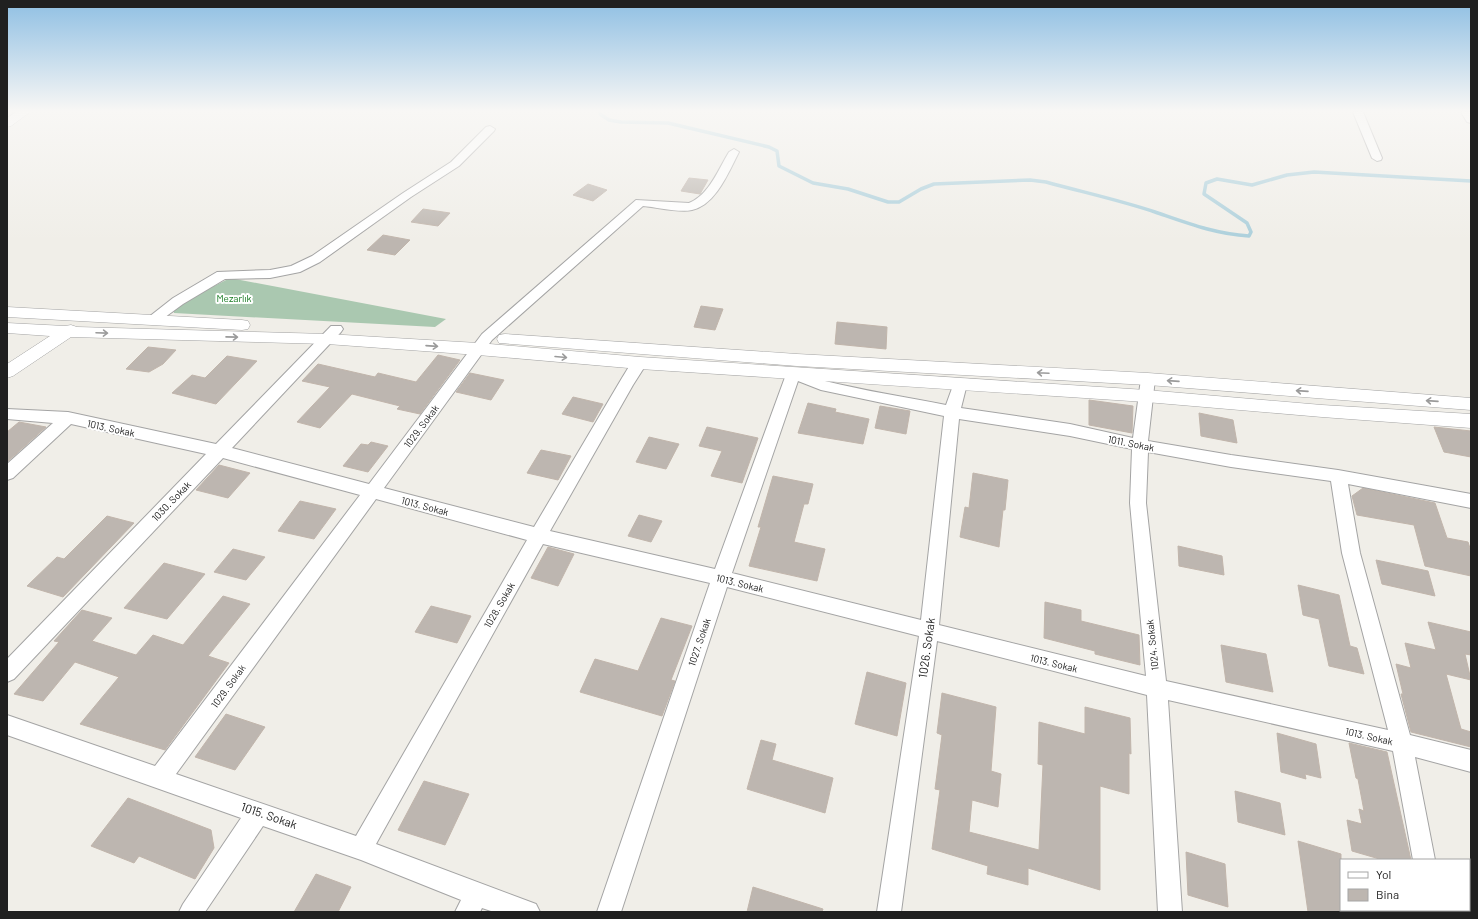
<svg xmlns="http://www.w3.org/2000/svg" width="1478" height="919" viewBox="0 0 1478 919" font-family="Barlow,sans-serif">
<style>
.cemetery{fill:#aac8b0}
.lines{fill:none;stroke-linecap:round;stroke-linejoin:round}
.stream{stroke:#abcfdb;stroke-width:3.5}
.building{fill:#bdb6b0;stroke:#c1b5ab}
.minor-casing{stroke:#a4a4a4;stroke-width:2}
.tertiary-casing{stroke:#a4a4a4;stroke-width:1}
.minor{fill:#fff;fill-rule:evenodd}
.tertiary{fill:#fff;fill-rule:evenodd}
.oneway{stroke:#9b9b9b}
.labels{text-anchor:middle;stroke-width:4;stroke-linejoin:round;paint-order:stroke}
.park-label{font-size:10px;fill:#14791f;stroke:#fff}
.street-label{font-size:10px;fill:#202020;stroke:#fff}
.near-street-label{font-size:12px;fill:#202020;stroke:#fff}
</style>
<rect width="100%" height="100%" fill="#f0eee8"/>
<path class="cemetery" d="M230,278L446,319L435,327L174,313L173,307Z"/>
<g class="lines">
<path class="stream" d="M600,112V114L609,120L621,122L668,123L769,147L777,151L779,166L813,183L848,189L888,202H899L921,189L934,184L1030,180L1046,182C1082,192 1119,200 1155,212C1187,223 1215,234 1249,236L1251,232L1247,223L1204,194L1206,183L1217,179L1252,185L1287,175L1314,172L1471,181"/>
</g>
<path class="building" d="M689,178L708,180L700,194L681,191Z
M588,184L607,190L593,201L573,195Z
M423,209L450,213L438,226L411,222Z
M383,235L410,240L395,255L367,250Z
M701,306L723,309L715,330L694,327Z
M837,322L887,327L886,349L835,344Z
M148,347L176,350L163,364L149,372L126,369Z
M438,355L460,360L420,414L397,409L400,406L352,394L320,428L297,422L330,387L302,381L318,364L375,377L378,373L416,382Z
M227,356L257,361L216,404L172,393L192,375L205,378Z
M470,373L504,380L491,400L456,392Z
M573,397L603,404L593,422L562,414Z
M1089,400L1133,406L1132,433L1089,425Z
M808,403L836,409L835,412L869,419L863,444L798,433Z
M880,406L910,411L906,434L875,428Z
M1199,413L1233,420L1237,443L1201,436Z
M19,422L46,427L7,462V432Z
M707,427L758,438L742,483L711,476L722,451L699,446Z
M1434,427L1471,431V457L1444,452Z
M649,437L679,444L666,469L636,462Z
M371,442L388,446L368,472L343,466L361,444L368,445Z
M541,450L571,456L558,480L527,473Z
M219,465L250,473L228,498L196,490Z
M973,473L1008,480L1005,510H1003L999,547L960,537L965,507L969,508Z
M773,476L813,484L808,504H804L794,542L825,549L817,581L749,566L761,527H758Z
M1363,488L1435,503L1447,538L1468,542L1471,551V576L1425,566L1414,525L1357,515L1352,496Z
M300,501L336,509L314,539L278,531Z
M639,515L662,521L651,542L628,536Z
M107,516L134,523L63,597L27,586L57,557L64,559Z
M1178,546L1222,556L1224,575L1179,566Z
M548,547L574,554L558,586L531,578Z
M233,549L265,557L246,580L214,572Z
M1376,560L1428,571L1435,596L1382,584Z
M164,563L205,574L167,619L124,608Z
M1298,585L1339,595L1350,646L1357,648L1364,674L1329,666L1319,619L1303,615Z
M223,596L250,604L208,656L229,663L165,750L80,724L119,677L75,662L43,701L14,694L59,642L54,641L82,610L112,618L92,641L136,655L153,635L183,645Z
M1045,602L1081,610V621L1139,635L1140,665L1095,654V651L1044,638Z
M431,606L471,616L457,643L415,632Z
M661,618L692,626L671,680L675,681L662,716L580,692L595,659L638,671Z
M1428,622L1471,632V655L1465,654L1471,680L1446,674L1461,729L1471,732V747L1411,732L1401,694H1403L1396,664L1411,668L1405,643L1436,650Z
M1221,645L1266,654L1273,692L1226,682Z
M867,672L906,683L897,736L855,724Z
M942,693L996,707L991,771L1001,774L998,807L972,800L969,832L1039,850L1043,765L1038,764L1039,722L1085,734V707L1130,718L1131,754L1129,753V794L1100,786V890L1028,868V885L987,874L988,866L932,849L940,790L935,789L942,735L937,733Z
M226,714L265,727L235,770L195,757Z
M1277,733L1316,744L1321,778L1305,774L1306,779L1281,772Z
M761,740L776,744L772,760L833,778L825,813L747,789Z
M1349,743L1387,752L1411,860H1383L1352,851L1347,820L1362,824L1359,809L1364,811L1358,779L1356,778Z
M424,781L469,794L445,845L398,830Z
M1235,791L1280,803L1285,835L1238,822Z
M128,798L211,830L214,848L195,879L139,856L134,863L91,846Z
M1298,841L1341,854V912H1308Z
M1186,852L1225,864L1228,907L1188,895Z
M316,874L351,887L338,912H294Z
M753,887L823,909L822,912H747Z"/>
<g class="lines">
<g class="minor-casing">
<path id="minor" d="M1353,112H1363L1382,158L1381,160L1377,161L1372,158Z
M1461,112H1471V123L1467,122Z
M490,126L495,129L494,131L459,166L411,197L320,262L300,272L270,278L225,279L183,304L157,323H147L145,320L173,298L217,272L270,270L291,266L312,256L403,193L451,162L486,127Z
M734,149L739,152C729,171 716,205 692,210C679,213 656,207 643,206L492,340L384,488L534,527L622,378C628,369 633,356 645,360L647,363L633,385L550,531L715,569L788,369C800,366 813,378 825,381C865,391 906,397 946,405L955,380L960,379L965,380L967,384L961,408L1070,424L1133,438L1141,379L1143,375L1148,374L1153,375L1155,379L1148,441L1231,455L1338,470L1471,494V508L1348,484L1360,553L1410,735L1471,750V772L1415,757L1435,860H1413L1393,751L1168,700L1182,912H1158L1147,695L937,641L901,912H877L919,636L727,587L621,912H597L710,583L543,544L376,844L536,904L540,912H494L482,908L480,912H455L461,900L361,860L263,826L205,912H179L183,904L241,818L7,735V715L155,766L360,495L223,458L14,679L7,682V659L206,454L71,424L13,478L7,480V464L53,423L7,419V409L68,412L216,444L331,326H341L343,329L341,332L232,448L369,484L482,334L636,200L689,203C709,195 718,170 729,152ZM798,381L821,390L944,416L921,620L732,573ZM959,419L1070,436L1132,449L1130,503L1146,676L939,625ZM1148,452L1231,467L1331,481L1342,553L1388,730L1166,681L1146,503ZM376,499L527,540L356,836L176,774Z
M1423,910H1447V912H1423Z"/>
</g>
<g class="tertiary-casing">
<path id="tertiary" d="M16,112H30L11,126L7,127V118Z
M7,307L242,320L248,321L250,325L248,329L242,330L7,317Z
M7,323L65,326L71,325L77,327L327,334L478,343L640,357L1146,390L1322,405L1471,414V428L1322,417L1146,402L640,369L478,355L327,344L71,337L13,376L7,378V364L50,336L7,333Z
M505,334L797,354L1148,373L1471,398V410L1148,385L797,366L499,343L497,339L499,335Z"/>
</g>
<use href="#minor" class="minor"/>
<use href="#tertiary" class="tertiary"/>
</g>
<defs><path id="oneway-shaft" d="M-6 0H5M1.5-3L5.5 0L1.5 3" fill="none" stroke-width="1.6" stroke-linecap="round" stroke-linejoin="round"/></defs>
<g class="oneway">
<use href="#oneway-shaft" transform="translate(102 333) rotate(2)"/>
<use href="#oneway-shaft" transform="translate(232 337) rotate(1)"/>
<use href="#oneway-shaft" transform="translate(432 346) rotate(4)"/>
<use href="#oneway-shaft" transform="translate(561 357) rotate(5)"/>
<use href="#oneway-shaft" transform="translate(1043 373) rotate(-177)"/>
<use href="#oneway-shaft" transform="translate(1173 381) rotate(-176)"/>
<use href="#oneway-shaft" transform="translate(1302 391) rotate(-176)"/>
<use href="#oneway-shaft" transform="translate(1432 401) rotate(-176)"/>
</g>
<linearGradient id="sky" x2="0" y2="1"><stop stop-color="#8fbfe3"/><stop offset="0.46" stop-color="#f8f7f5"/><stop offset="1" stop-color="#f8f7f5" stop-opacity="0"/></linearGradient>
<rect width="1478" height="241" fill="url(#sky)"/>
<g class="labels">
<g class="park-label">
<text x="234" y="302">Mezarlık</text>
</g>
<g class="street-label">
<text transform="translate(421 426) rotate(-53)" y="4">1029. Sokak</text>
<text transform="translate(111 428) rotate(12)" y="4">1013. Sokak</text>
<text transform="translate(1131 443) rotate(11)" y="4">1011. Sokak</text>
<text transform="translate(171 501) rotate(-46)" y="4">1030. Sokak</text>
<text transform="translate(425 506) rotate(15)" y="4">1013. Sokak</text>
<text transform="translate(740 583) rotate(14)" y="4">1013. Sokak</text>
<text transform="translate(499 605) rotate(-60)" y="4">1028. Sokak</text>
<text transform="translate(699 642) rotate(-71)" y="4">1027. Sokak</text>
<text transform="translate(1152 645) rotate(-96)" y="4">1024. Sokak</text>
<text transform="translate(1054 663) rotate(14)" y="4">1013. Sokak</text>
<text transform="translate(228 686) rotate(-54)" y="4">1029. Sokak</text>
<text transform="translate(1369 736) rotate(13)" y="4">1013. Sokak</text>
</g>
<g class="near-street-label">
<text transform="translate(927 648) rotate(-82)" y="4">1026. Sokak</text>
<text transform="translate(269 816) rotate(19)" y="4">1015. Sokak</text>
</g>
</g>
<rect width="1478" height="919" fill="none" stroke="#202020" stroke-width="16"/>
<rect x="1340" y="859" width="130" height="52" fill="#ffffff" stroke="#a6a6a6"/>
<rect x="1348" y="872" width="20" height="6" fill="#ffffff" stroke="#a6a6a6"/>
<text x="1376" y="879" font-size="12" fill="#202020">Yol</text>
<rect x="1348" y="889" width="20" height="12" fill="#bdb6b0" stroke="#a6a6a6"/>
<text x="1376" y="899" font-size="12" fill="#202020">Bina</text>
</svg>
